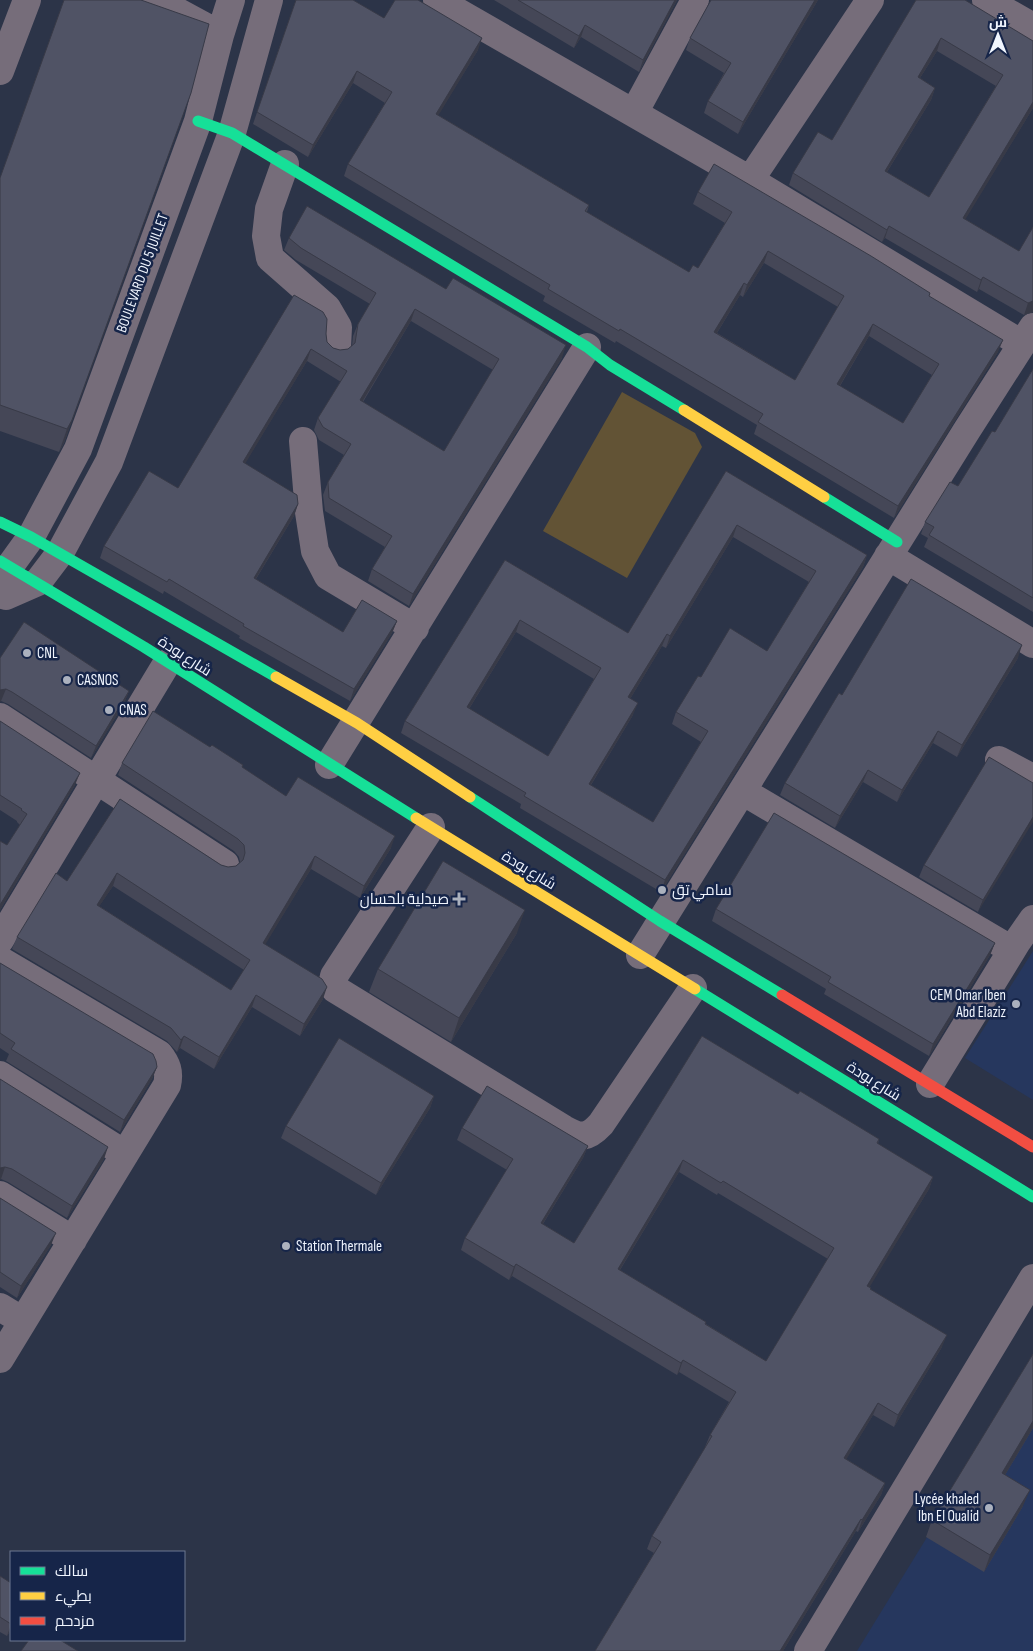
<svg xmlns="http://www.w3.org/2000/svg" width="1033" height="1651" viewBox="0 0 1033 1651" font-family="'Sofia Sans Condensed',Cairo,sans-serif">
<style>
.built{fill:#26375e}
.green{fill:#625335}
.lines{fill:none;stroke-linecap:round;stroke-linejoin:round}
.street{stroke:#766d7a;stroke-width:28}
.fast{stroke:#16e098;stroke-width:11}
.slow{stroke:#ffcf43;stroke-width:11}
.jam{stroke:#f24e42;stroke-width:11}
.wall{fill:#454757;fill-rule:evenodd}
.shaded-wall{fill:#383a47}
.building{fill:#505365;stroke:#383a47;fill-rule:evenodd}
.poi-dot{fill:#abb1be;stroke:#162549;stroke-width:2}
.labels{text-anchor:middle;stroke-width:5;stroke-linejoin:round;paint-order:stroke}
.street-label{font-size:15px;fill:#f0f5fe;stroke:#162549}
.poi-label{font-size:15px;fill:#f0f5fe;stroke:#162549;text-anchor:start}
</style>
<rect width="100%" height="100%" fill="#2c3448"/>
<path class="built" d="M1033,951V1100L965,1058Z
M1033,1365V1651H857Z"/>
<path class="green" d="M622,392L695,433L702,447L627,578L543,531Z"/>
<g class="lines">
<path class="street" d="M156,0L219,34
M437,0L750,180L1022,344
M986,0L1033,27
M0,71L27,0
M634,113L695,0
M285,164L269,209L266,236L270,258L327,308L338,327L337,347
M750,180L870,0
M303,441L309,512L315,551L328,576L415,628
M888,556L1033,644
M7,589L10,566L31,537L78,449L198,121L220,35L231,0
M6,596L38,582L60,553L109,462L232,133L269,0
M0,717L225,864
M999,760L1033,778
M329,765L587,347
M742,791L1012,950
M431,827L334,976L332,985L335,989L564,1129C581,1138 587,1139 601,1124L693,988
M0,940L167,663
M640,955L967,430L1033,327
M0,960L159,1054C167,1064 170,1072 167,1085L0,1359
M0,1075L125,1154
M930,1084L1017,942L1033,919
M0,1195L73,1240
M0,1307L23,1321
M808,1651L1033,1278"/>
<path class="fast" d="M198,121L232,133L587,347L610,365L684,410
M824,497L897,542
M0,522L31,537L276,677
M0,561L144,647L416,818
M470,797L660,921L782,995
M695,989L1033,1197"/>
<path class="slow" d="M684,410L824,497
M276,677L357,723L470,797
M416,818L695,989"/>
<path class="jam" d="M782,995L1033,1147"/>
</g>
<path class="wall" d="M296,0L384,18L478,50L438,115L589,205L587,212L689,272L698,268L725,223L693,204L698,192L929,296L998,352L894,518L754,434L757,425L616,341L615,343L543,301L545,296L344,176L348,164L385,103L353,83L308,157L253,124ZM764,263L838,307L795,380L717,333L740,295L743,297ZM869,336L932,375L903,423L840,386Z
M494,0H677L639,72L581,37L574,48Z
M818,0L738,134L704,113L708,101L724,73L686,50L690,38Z
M916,0L1033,41V108L965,219L1019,251L1033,312L1024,315L979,289L977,292L885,238L882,242L789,185L793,173L832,140ZM937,51L996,86L929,197L887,172L931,100L935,88L920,78Z
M209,24L64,443L59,452L0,431V177Z
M289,238L446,289L562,358L409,606L368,581L372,569L385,547L325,511L323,495L328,482L344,455L319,440L314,430L318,418L341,382L307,361L245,463L298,504L294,516L256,579L343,632L397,621L392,633L350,701L239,638L240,636L164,591L163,594L100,558L104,546L178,488L326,334L327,342L333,348L340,350L348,349L352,346L353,336L358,324L370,304L296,260L284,250ZM411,321L493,370L444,451L363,402Z
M1033,369V612L924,547L928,538L921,534L925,522L958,486L995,432Z
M726,471L867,555L863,567L661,892L520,808L521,804L401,733L405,721L505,560L628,633ZM733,537L809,582L767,651L701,677L676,712L672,724L701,742L653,822L591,785L633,715L630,699L662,646L666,648ZM516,632L594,679L548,756L469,709Z
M0,658L129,691L124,703L91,758L8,704L1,701Z
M1018,658L957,757L933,743L897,802L863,782L835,828L780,795L785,783L842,695Z
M0,721L75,785L0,910V841L7,845L20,825L17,822V821L0,810Z
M210,747L243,765L242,767L286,796L391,848L360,898L311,869L265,944L323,999L300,1036L252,1007L214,1069L180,1048L177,1052L167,1041L12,949L17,937L67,881L120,799L221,865L228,867L236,866L240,862L239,857L234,851L118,775L122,763ZM113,886L244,970L231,990L99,906Z
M1033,783L978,912L919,877L924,865Z
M716,909L995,943L990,955L929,1056L824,994L826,989L712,921Z
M517,933L451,1042L369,992L378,969Z
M0,963L157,1067L152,1079L120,1132L6,1061L9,1054L0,1048Z
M702,1036L798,1094L879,1139L878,1144L933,1177L929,1189L869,1287L870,1289L942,1347L894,1427L873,1415L846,1459L885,1483L881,1495L858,1532L856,1531L783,1651H595L654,1553L647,1549L652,1536L706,1447H705L710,1435L729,1402L679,1372L677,1375L512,1276L509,1280L461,1250L465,1238L507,1170L457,1140L462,1128L588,1146L583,1158L543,1224L574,1243ZM679,1172L717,1195L718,1193L828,1259L766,1361L706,1324V1322L620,1270Z
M0,1079L104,1159L67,1218L8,1182L1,1179Z
M434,1096L430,1108L376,1195L281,1138L286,1126Z
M0,1198L51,1245L17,1298L0,1287Z
M1033,1354V1428L1005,1475L1023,1506L984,1572L926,1537L932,1520Z
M0,1576L11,1583V1630L7,1636L0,1632Z"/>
<path class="shaded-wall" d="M675,0H677L639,72L643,60Z
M815,0H818L738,134L743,122Z
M585,25L581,37L574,48L579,36Z
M482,38L478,50L432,126L436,114Z
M941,38L937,51L913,89L918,77Z
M357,71L353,83L308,157L313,145Z
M935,88L931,100L880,183L885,171Z
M191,93L64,443L59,452L67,429Z
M1033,102V108L959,230L963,218Z
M889,226L885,238L882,242L887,230Z
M768,251L764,263L743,297L747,285Z
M983,277L979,289L977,292L981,280Z
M744,283L740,295L710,344L714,332Z
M1033,301V312L1024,315L1028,303Z
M415,309L411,321L356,412L360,400Z
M873,324L869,336L833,397L837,384Z
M1003,340L998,352L894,518L898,506Z
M566,345L562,358L409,606L413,594Z
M311,349L307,361L239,474L243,462Z
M298,504L294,516L249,590L254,578Z
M737,525L733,537L666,648L670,636Z
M867,555L863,567L661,892L665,880Z
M520,620L516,632L462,720L467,707Z
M397,621L392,633L350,701L354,689Z
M667,634L662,646L624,709L628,697Z
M1022,645L1018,658L957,757L962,745Z
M6,689L1,701L0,702V690Z
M129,691L124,703L91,758L96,746Z
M638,703L633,715L584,796L589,784Z
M938,731L933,743L897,802L902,790Z
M868,770L863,782L835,828L840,816Z
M80,773L75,785L0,910V905Z
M1033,817V822L978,912L983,900Z
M395,836L391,848L360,898L364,886Z
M315,856L311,869L259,955L263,943Z
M117,873L113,886L92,917L97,905Z
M525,910L517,933L451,1042L459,1018Z
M995,943L990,955L929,1056L933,1044Z
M327,987L323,999L300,1036L304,1024Z
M256,995L252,1007L214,1069L219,1057Z
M184,1036L180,1048L177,1052L181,1040Z
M157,1067L152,1079L120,1132L124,1120Z
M434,1096L430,1108L376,1195L381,1183Z
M588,1146L583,1158L536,1235L541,1223Z
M108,1147L104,1159L67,1218L72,1206Z
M683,1160L679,1172L613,1281L618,1269Z
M5,1167L1,1179L0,1180V1168Z
M933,1177L929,1189L863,1298L867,1286Z
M56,1233L51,1245L17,1298L21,1286Z
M516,1264L512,1276L509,1280L514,1267Z
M947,1335L942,1347L894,1427L898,1415Z
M683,1360L679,1372L677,1375L681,1363Z
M878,1403L873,1415L840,1470L844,1458Z
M1033,1421V1428L996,1490L1002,1473Z
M885,1483L881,1495L858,1532L862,1520Z
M1030,1490L1023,1506L984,1572L990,1555Z
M861,1519L856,1531L783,1651H780Z
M11,1624V1630L7,1636Z"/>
<path class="building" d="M64,0H141L209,24L191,93L72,420L67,429L0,405V178Z
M296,0H353L384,18L395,0H418L482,38L436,114L589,205L585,211L689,272L693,265L698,268L732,212L698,192L714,164L871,256L930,293L929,296L1003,340L898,506L758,422L763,414L620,329L619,331L548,289L550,285L348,164L392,92L357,71L313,145L257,112ZM768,251L844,296L795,380L714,332L744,283L747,285ZM873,324L939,364L903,423L837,384Z
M518,0H675L643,60L585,25L579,36Z
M711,0H815L743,122L708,101L731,63L690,38Z
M916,0H965L1033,41V102L963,218L1019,251L1033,227V301L1028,303L983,277L981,280L889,226L887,230L793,173L818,132L832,140ZM941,38L1003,75L929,197L885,171L935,88L918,77Z
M307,206L446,289L453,278L566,345L413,594L372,569L392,536L329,498L328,482L351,444L323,427L318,418L347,371L311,349L243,462L297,495L298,504L254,578L343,632L362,600L397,621L354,689L243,626L244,624L169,579L167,582L104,546L149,471L178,488L294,295L323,312L327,319L326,334L327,342L333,348L340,350L348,349L355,343L358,324L376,293L301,248L289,238ZM415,309L499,359L444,451L360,400Z
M1033,369V598L929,535L934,527L925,522L950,482L958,486L992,431L995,432Z
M726,471L867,555L665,880L524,796L526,793L405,721L505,560L628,633ZM737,525L816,571L767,651L730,628L701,677L698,676L676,712L708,731L653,822L589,784L638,703L628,697L667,634L670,636ZM520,620L601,668L548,756L467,707Z
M911,579L1022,645L962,745L938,731L902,790L868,770L840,816L785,783L839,693L842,695Z
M24,622L129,691L96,746L12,692L6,689L0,690V658Z
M153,711L210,747L212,745L243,765L242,767L286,796L298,777L395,836L364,886L315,856L263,943L322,979L327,987L304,1024L256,995L219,1057L184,1036L181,1040L171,1028L17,937L56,873L67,881L120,799L221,865L228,867L236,866L243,860L245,853L244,845L238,839L122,763ZM117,873L250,960L231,990L97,905Z
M0,721L80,773L0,905V841L7,845L27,814L21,810L22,809L0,795Z
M989,757L1033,783V817L983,900L924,865Z
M774,813L995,943L933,1044L828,982L831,977L716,909Z
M443,861L525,910L459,1018L378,969Z
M0,963L153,1054L156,1061L157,1067L124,1120L11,1049L15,1043L0,1033Z
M702,1036L798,1094L800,1091L879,1139L877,1143L933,1177L867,1286L871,1288L870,1289L947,1335L898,1415L878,1403L844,1458L885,1483L862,1520L861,1519L780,1651H595L661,1542L652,1536L712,1436L710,1435L736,1392L683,1360L681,1363L516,1264L514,1267L465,1238L513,1159L462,1128L487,1086L588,1146L541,1223L574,1243ZM683,1160L721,1183L723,1181L834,1248L766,1361L705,1324L706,1322L618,1269Z
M339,1038L434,1096L381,1183L286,1126Z
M0,1079L108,1147L72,1206L12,1169L5,1167L0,1168Z
M0,1198L56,1233L21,1286L0,1272Z
M1033,1354V1421L1002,1473L1030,1490L990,1555L932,1520Z
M0,1576L11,1583V1624L0,1617Z
M29,1640H60L78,1651H21Z"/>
<g class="poi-dot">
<circle cx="27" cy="653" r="5"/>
<circle cx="67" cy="680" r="5"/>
<circle cx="109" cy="710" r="5"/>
<circle cx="662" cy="890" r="5"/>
<path d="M456.5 891.5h5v5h5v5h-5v5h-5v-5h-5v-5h5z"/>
<circle cx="1016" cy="1004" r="5"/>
<circle cx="286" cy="1246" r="5"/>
<circle cx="989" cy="1508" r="5"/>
</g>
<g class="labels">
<g class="street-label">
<text transform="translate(142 273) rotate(-70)" y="5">BOULEVARD DU 5 JUILLET</text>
<text transform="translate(185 656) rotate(33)" y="5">شارع بودة</text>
<text transform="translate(529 870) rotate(31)" y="5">شارع بودة</text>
<text transform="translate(874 1081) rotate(32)" y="5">شارع بودة</text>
</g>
<g class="poi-label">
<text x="37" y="658">CNL</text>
<text x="77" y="685">CASNOS</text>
<text x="119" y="715">CNAS</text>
<text x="672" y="895">سامي تق</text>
<text x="449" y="904" text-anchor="end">صيدلية بلحسان</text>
<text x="1006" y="1000" text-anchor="end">CEM Omar Iben<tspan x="1006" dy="17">Abd Elaziz</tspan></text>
<text x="296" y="1251">Station Thermale</text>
<text x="979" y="1504" text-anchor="end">Lycée khaled<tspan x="979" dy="17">Ibn El Oualid</tspan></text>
</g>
</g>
<rect x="10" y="1551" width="175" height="90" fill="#162549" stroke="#6d7891"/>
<rect x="20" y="1567" width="25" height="8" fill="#16e098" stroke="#6d7891"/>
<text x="55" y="1576" font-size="15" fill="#f0f5fe">سالك</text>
<rect x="20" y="1592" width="25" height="8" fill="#ffcf43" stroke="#6d7891"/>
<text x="55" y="1601" font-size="15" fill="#f0f5fe">بطيء</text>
<rect x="20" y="1617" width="25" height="8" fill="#f24e42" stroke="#6d7891"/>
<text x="55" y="1626" font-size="15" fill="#f0f5fe">مزدحم</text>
<g transform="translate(998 35)" stroke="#162549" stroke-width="4" paint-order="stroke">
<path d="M0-4L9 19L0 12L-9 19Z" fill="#f0f5fe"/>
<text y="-8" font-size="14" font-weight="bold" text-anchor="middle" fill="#f0f5fe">ش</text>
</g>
</svg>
